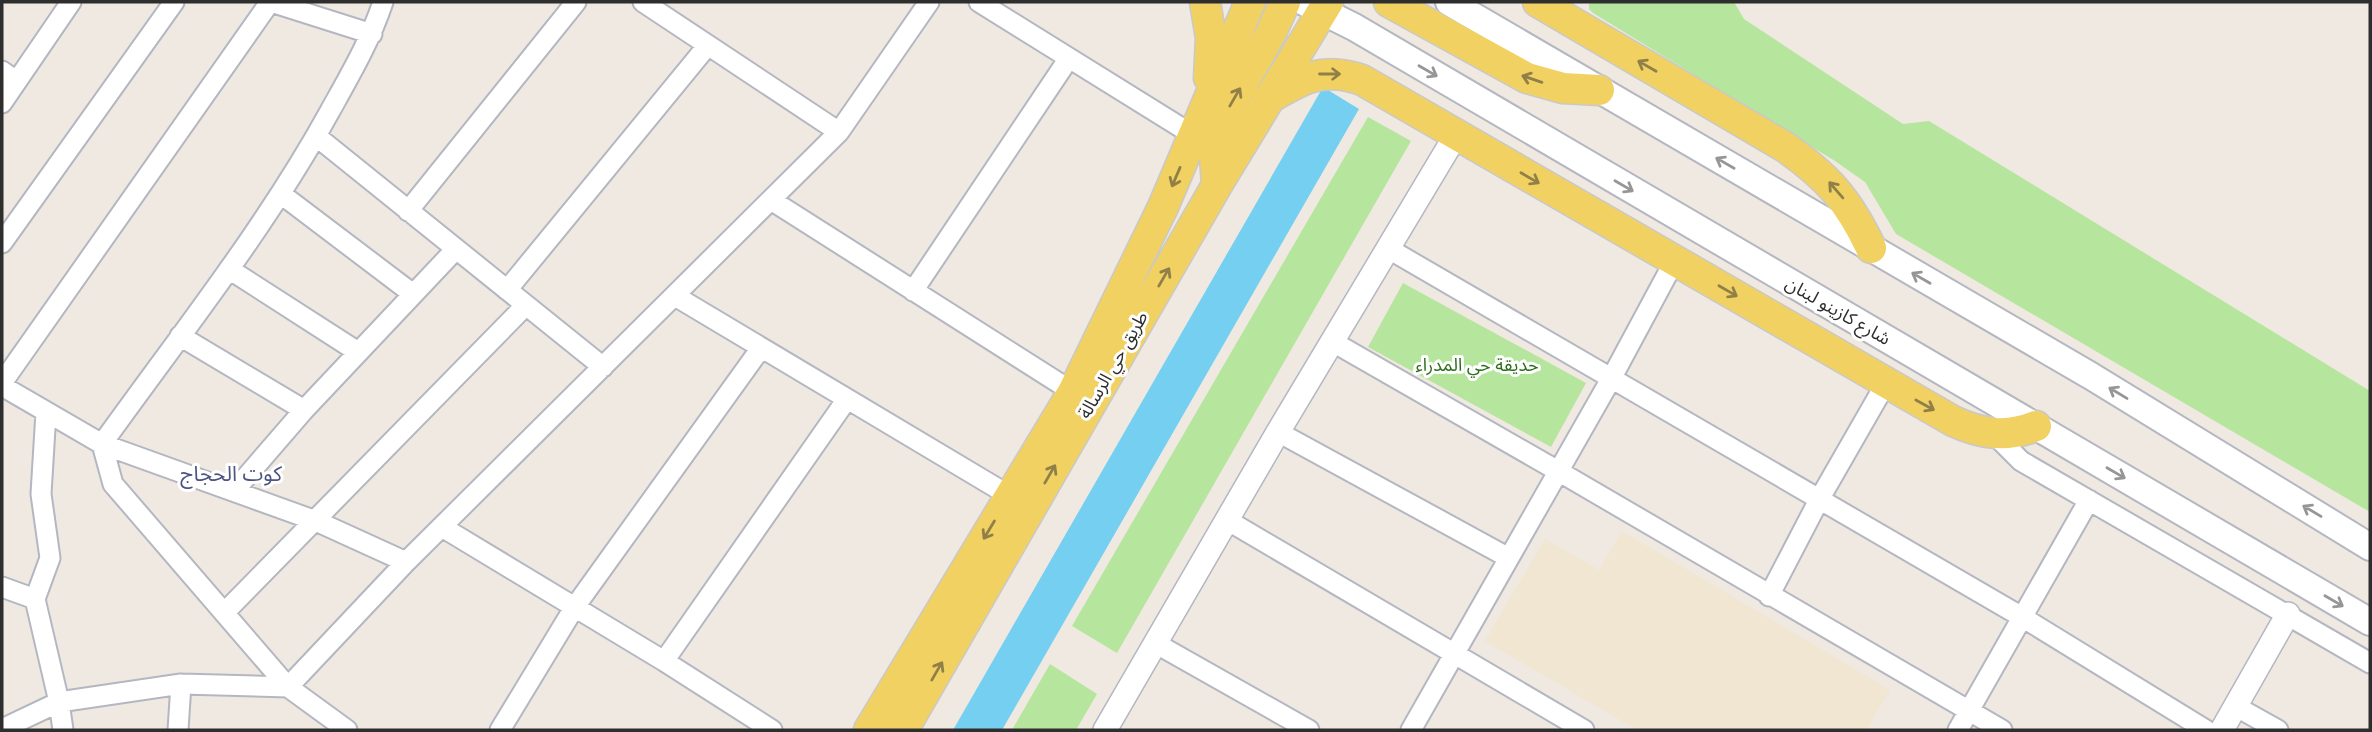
<svg xmlns="http://www.w3.org/2000/svg" width="2372" height="732" viewBox="0 0 2372 732" font-family="'Open Sans','Noto Sans Arabic',sans-serif">
<style>
.education{fill:#f0e6d1}
.green{fill:#b6e59e}
.water{fill:#75cff0}
.lines{fill:none;stroke-linecap:round;stroke-linejoin:round}
.minor-casing{stroke:#b4b7c1;stroke-width:23}
.tertiary-casing{stroke:#b4b7c1;stroke-width:26}
.secondary-casing{stroke:#b4b7c1;stroke-width:30}
.primary-casing{stroke:#c9c9c9;stroke-width:33}
.minor{stroke:#fff;stroke-width:19}
.tertiary{stroke:#fff;stroke-width:23}
.secondary{stroke:#fff;stroke-width:26}
.primary{stroke:#f2d163;stroke-width:30}
.oneway{stroke:#908048}
.oneway2{stroke:#969696}
.labels{text-anchor:middle;stroke-width:6;stroke-linejoin:round;paint-order:stroke}
.street-label{font-size:18px;fill:#2e2e2e;stroke:#fff}
.park-label{font-size:18px;fill:#2c6e1b;stroke:#fff}
.quarter-label{font-size:21px;fill:#4d5680;stroke:#fff}
</style>
<rect width="100%" height="100%" fill="#efe9e1"/>
<path class="education" d="M1622,531L1890,690L1867,729L1869,730H1637L1485,641L1545,539L1599,570Z"/>
<path class="green" d="M1589,2H1734L1744,19L1903,124L1929,121L2370,391V512L1896,234L1865,182L1835,161L1593,13L1589,9Z
M1368,117L1411,141L1117,653L1072,626Z
M1403,283L1586,383L1551,447L1368,347Z
M1050,664L1097,694L1076,730H1012Z"/>
<path class="water" d="M1323,87L1359,109L1002,730H953Z"/>
<g class="lines">
<g class="minor-casing">
<path id="minor" d="M271,2L372,34
M643,2L839,132
M979,2L1193,135
M2,71L16,81
M2,103L71,2
M316,136L603,367
M281,194L413,294
M771,200L1073,392
M408,211L576,2
M2,243L174,2
M1389,249L2022,617L2206,730
M229,269L358,352
M507,290L708,45
M913,291L1069,58
M675,296L1010,496
M180,336L304,410
M1333,342L1558,471L2002,730
M2,383L270,2
M2,386L102,444L316,521L406,562
M1278,432L1509,558
M1994,434L2021,461L2370,663
M234,491L304,410L456,249
M1227,520L1584,730
M442,527L664,661L772,730
M2,587L35,599L59,702L63,730
M1769,596L1820,498L1886,383
M35,599L50,558L41,494L46,412
M224,613L526,305
M1155,643L1309,730
M664,661L847,399
M2235,706L2278,730
M2,729L59,702L181,684L288,687L406,562L839,132L929,2
M178,730L181,684
M347,730L288,687L113,484L102,444C180,335 265,229 330,111C350,75 370,41 383,2
M500,730L574,608L761,348
M1411,730L1611,379L1675,260
M1958,730L2089,500"/>
</g>
<g class="tertiary-casing">
<path id="tertiary" d="M1105,730L1278,432L1456,135
M2222,730L2288,614"/>
</g>
<g class="secondary-casing">
<path id="secondary" d="M1304,2L1354,27L2370,622
M1449,2L2091,376L2370,547"/>
</g>
<g class="primary-casing">
<path id="primary" d="M1205,2L1211,38L1209,78
M1389,2L1527,78L1563,88L1599,90
M1538,2L1785,147C1829,178 1848,200 1871,248
M1268,99C1301,79 1323,66 1362,80L1953,421C1981,434 2006,438 2036,426
M1217,185L1215,156L1218,135L1225,115L1271,33L1285,2
M869,730L1073,392L1163,207L1250,2
M903,730L1217,185L1328,2"/>
</g>
<use href="#minor" class="minor"/>
<use href="#tertiary" class="tertiary"/>
<use href="#secondary" class="secondary"/>
<use href="#primary" class="primary"/>
</g>
<defs><path id="oneway-shaft" d="M-6 0H5M1.5-3L5.5 0L1.5 3" fill="none" stroke-width="1.6" stroke-linecap="round" stroke-linejoin="round" transform="scale(1.75)"/></defs>
<g class="oneway">
<use href="#oneway-shaft" transform="translate(1647 66) rotate(-150)"/>
<use href="#oneway-shaft" transform="translate(1330 74)"/>
<use href="#oneway-shaft" transform="translate(1532 79) rotate(-161)"/>
<use href="#oneway-shaft" transform="translate(1235 97) rotate(-60)"/>
<use href="#oneway-shaft" transform="translate(1176 177) rotate(113)"/>
<use href="#oneway-shaft" transform="translate(1530 178) rotate(30)"/>
<use href="#oneway-shaft" transform="translate(1836 190) rotate(-131)"/>
<use href="#oneway-shaft" transform="translate(1164 277) rotate(-60)"/>
<use href="#oneway-shaft" transform="translate(1728 291) rotate(30)"/>
<use href="#oneway-shaft" transform="translate(1925 405) rotate(29)"/>
<use href="#oneway-shaft" transform="translate(1050 474) rotate(-60)"/>
<use href="#oneway-shaft" transform="translate(989 530) rotate(121)"/>
<use href="#oneway-shaft" transform="translate(937 671) rotate(-60)"/>
</g>
<g class="oneway2">
<use href="#oneway-shaft" transform="translate(1428 71) rotate(30)"/>
<use href="#oneway-shaft" transform="translate(1725 163) rotate(-150)"/>
<use href="#oneway-shaft" transform="translate(1624 186) rotate(30)"/>
<use href="#oneway-shaft" transform="translate(1921 278) rotate(-150)"/>
<use href="#oneway-shaft" transform="translate(2118 393) rotate(-149)"/>
<use href="#oneway-shaft" transform="translate(2116 473) rotate(30)"/>
<use href="#oneway-shaft" transform="translate(2312 511) rotate(-149)"/>
<use href="#oneway-shaft" transform="translate(2334 601) rotate(30)"/>
</g>
<g class="labels">
<g class="street-label">
<text transform="translate(1838 311) rotate(30)" y="6">شارع كازينو لبنان</text>
<text transform="translate(1113 365) rotate(-60)" y="6">طريق حي الرسالة</text>
</g>
<g class="park-label">
<text x="1477" y="371">حديقة حي المدراء</text>
</g>
<g class="quarter-label">
<text x="231" y="481">كوت الحجاج</text>
</g>
</g>
<rect width="2372" height="732" fill="none" stroke="#2e2e2e" stroke-width="7"/>
</svg>
